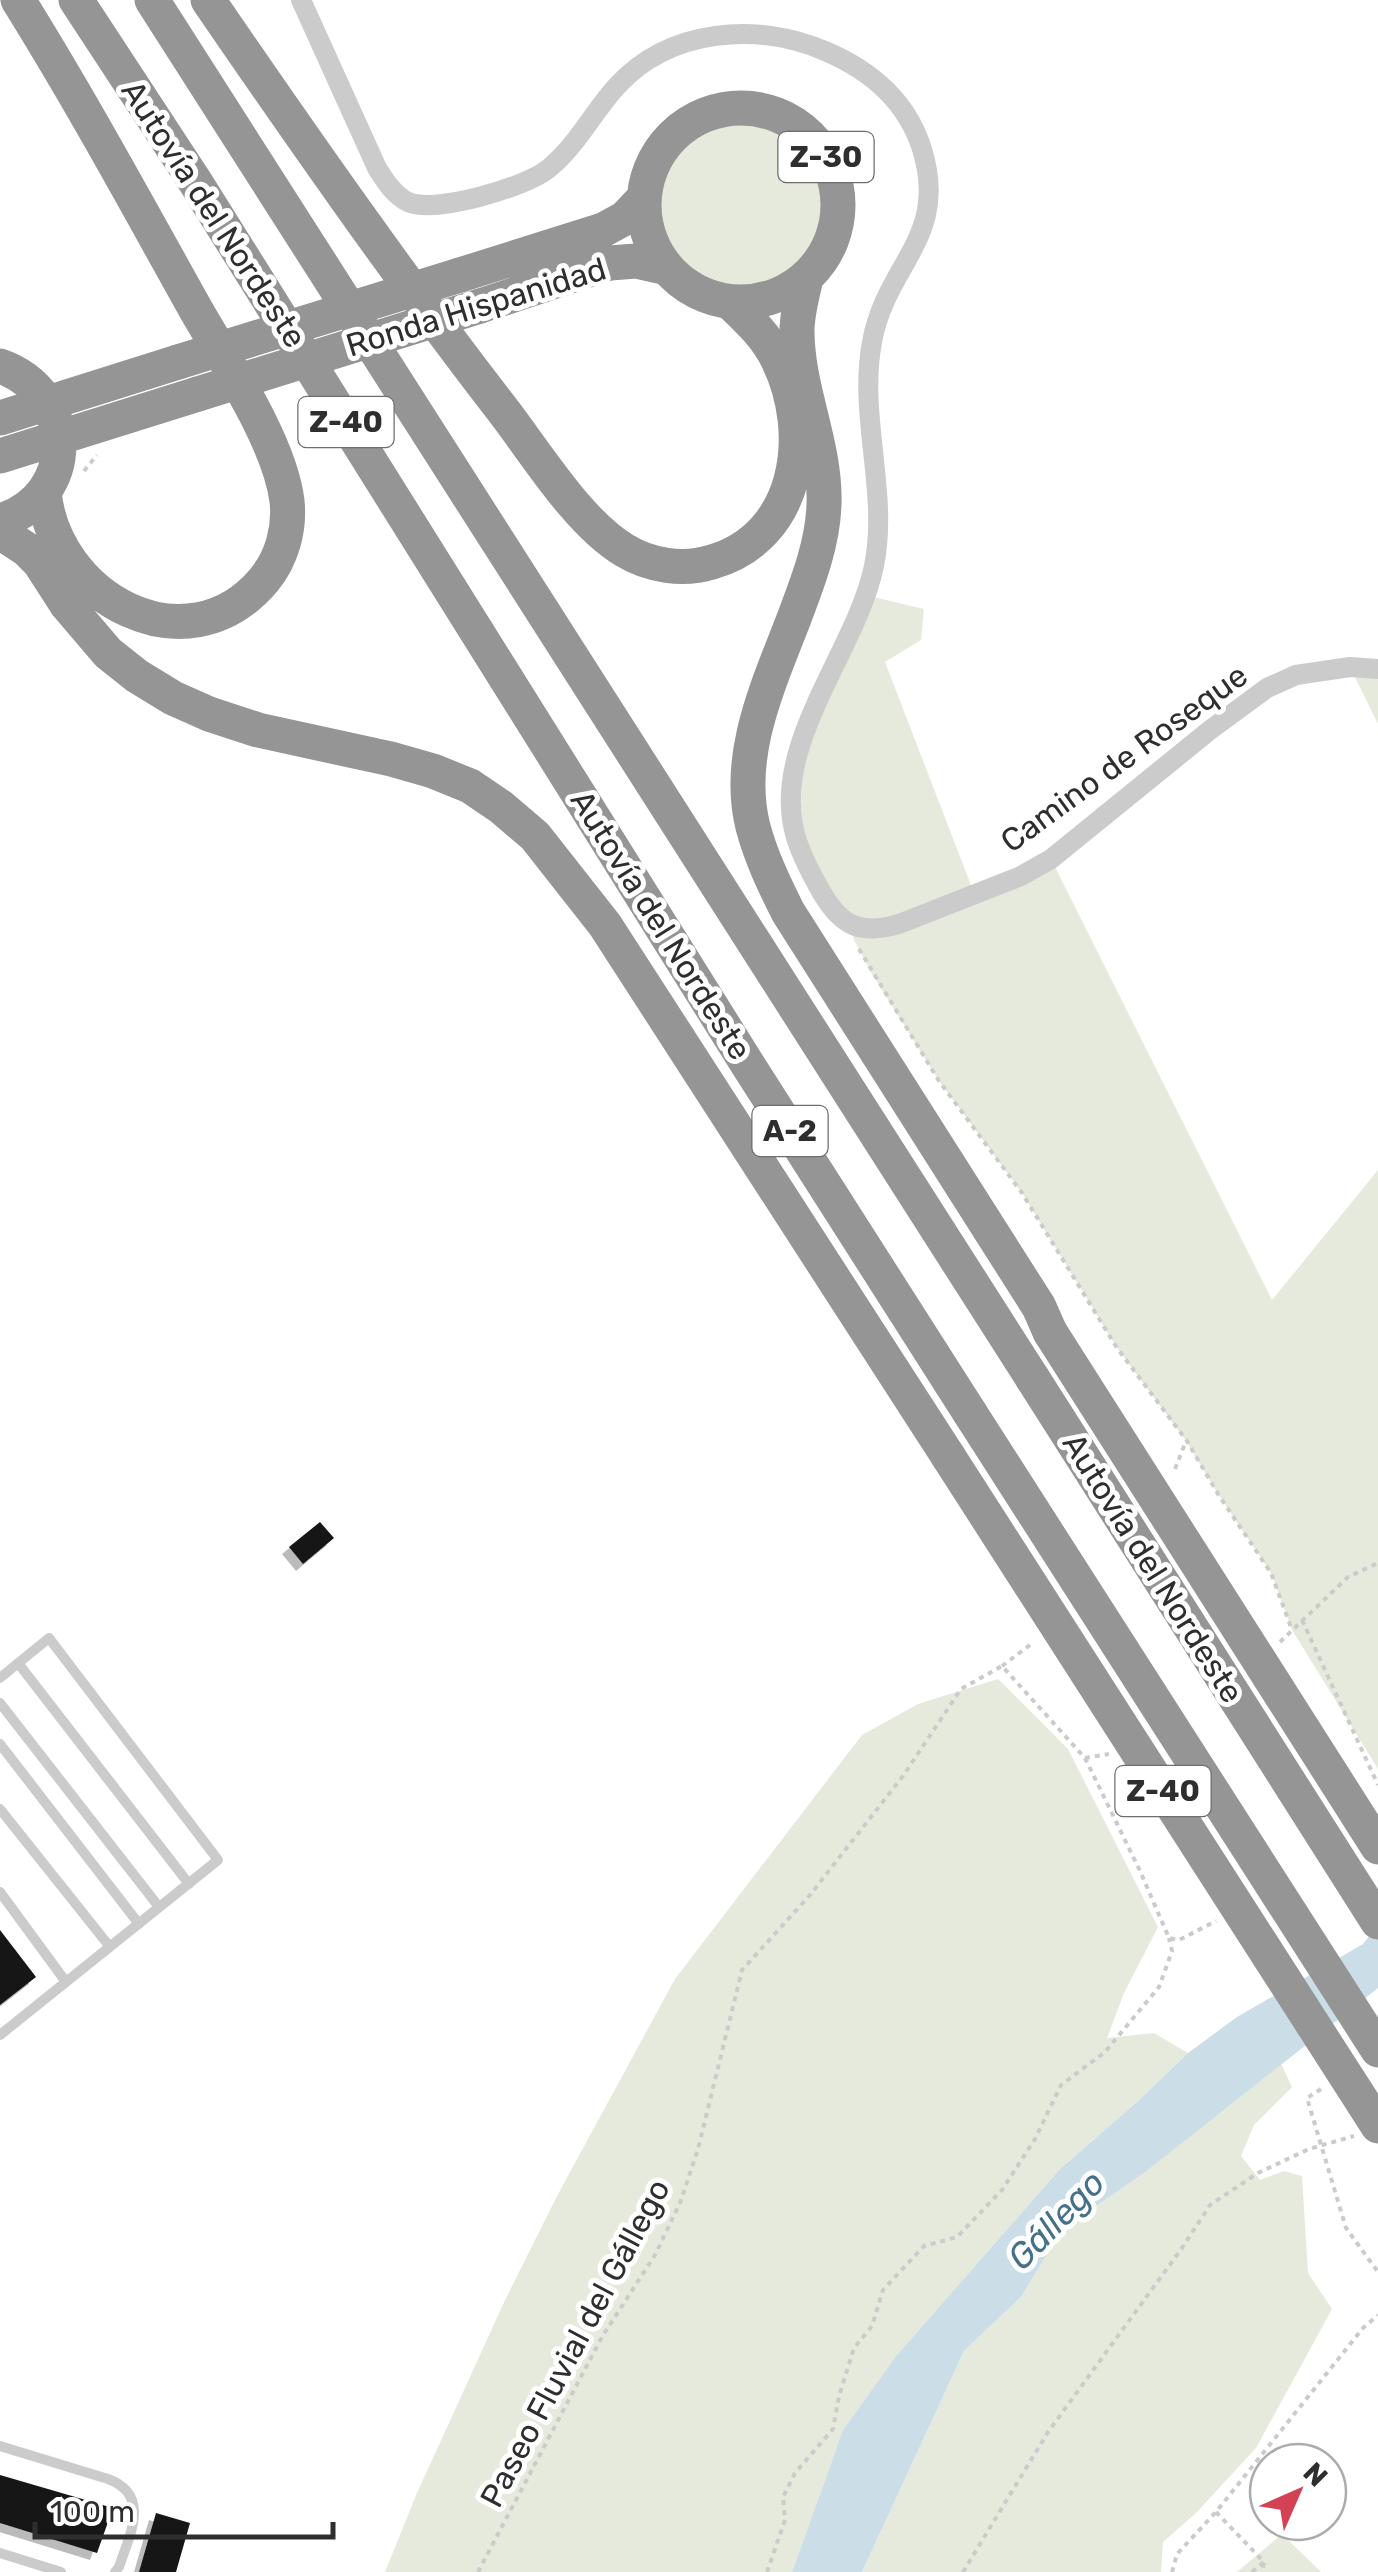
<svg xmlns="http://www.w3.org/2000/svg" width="1378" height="2572" viewBox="0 0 1378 2572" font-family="Rubik,sans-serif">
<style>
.green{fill:#e5eadd}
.water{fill:#cbdee8}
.building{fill:#151515;filter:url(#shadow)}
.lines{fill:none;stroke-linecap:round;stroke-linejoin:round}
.path{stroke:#cbcbcb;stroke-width:4;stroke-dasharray:5 5;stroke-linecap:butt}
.lane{stroke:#cbcbcb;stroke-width:10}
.street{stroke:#cbcbcb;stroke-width:20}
.highway{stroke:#959595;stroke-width:35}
.highway-bridge{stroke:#959595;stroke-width:35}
.labels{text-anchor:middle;stroke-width:10;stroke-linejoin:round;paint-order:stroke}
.shield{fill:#fff;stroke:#6d6d6d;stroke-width:2.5}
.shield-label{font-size:30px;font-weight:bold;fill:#2e2e2e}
.street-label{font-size:32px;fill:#2e2e2e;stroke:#fff}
.water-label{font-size:35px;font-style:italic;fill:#447188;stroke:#fff}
</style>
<defs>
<filter id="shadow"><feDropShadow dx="-7" dy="7" stdDeviation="0" flood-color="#0004"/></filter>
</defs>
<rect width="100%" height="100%" fill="#fff"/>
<path class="green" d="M660 204a82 82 0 1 1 164 0a82 82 0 1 1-164 0Z
M865,595L924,609L921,640L885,662L974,893L1051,859L1272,1300L1378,1170V1769L1292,1630L1271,1573L1218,1494L1186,1441L1117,1348L1022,1193L939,1081L872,974L854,940L851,926L811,873L793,784Z
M1350,667L1378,669V724Z
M998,1679L1068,1749L1158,1927L1124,1993L1107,2038L1154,2033L1188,2053L1137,2102L1060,2169L896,2356L843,2430L792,2572H385L417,2493L506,2298L557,2196L675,1979L862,1735L918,1704Z
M1281,2063L1292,2087L1254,2125L1241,2156L1260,2180L1284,2171L1302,2176L1308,2273L1332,2309L1256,2448L1196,2513L1163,2542L1161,2572H862L964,2351L1021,2297L1062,2230L1144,2173Z
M1282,2534L1321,2572H1237Z"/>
<path class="water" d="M1378,1925V1988L1144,2173L1062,2230L1021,2297L964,2351L862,2572H792L843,2430L896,2356L1060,2169L1137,2102L1188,2053L1237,2017L1363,1944Z"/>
<path class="building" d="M320,1522L334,1538L303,1564L289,1547Z
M0,1930L36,1977L0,2005Z
M0,2475L113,2508L97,2553L0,2523Z
M156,2513L190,2523L176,2572H139Z"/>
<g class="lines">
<path class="path" d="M84,471L97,455
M859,949L939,1081L1022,1193L1117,1348L1187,1441L1218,1494L1271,1573L1292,1630
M1175,1469L1186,1441
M1302,1620L1378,1785
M1280,1642L1348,1577L1378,1563
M1002,1666L1034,1642
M1085,1758L1140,1871L1169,1938L1179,1940L1216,1921
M1321,2089L1307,2098L1346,2228L1378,2272
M1216,2512L1264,2562L1262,2572
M478,2572L602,2337L655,2255L680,2203L698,2149L742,1970L810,1895L903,1776L961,1689L1002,1666L1085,1758L1109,1754
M767,2572L785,2520L783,2497L795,2473L833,2429L839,2396L854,2348L872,2326L883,2290L924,2246L957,2237L1002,2190L1035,2139L1061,2085L1105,2052L1159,1987L1172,1951L1169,1938
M963,2572L1048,2432L1182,2248L1210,2205L1258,2173L1309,2149L1354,2136
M1172,2572L1177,2554L1216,2512L1363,2328L1378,2315
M1252,2572L1264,2562"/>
<path class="lane" d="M18,1663L189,1884
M0,1678L49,1638L218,1860L0,2035
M0,1703L159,1907
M0,1744L139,1924
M0,1809L110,1947
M0,1892L66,1982
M0,2446L108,2479C152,2495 129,2536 119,2567L115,2572
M0,2553L61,2572"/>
<path class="street" d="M301,0L377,168C385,181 394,195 408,202C435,214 526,187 548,169C577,146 593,112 617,86C670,28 758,22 825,51C870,70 905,99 921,146C951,237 886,263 872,342C858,417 889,492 874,566C857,649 773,742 794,830C799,852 811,874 822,893C842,927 861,935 899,924L1021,876L1051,859L1210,730L1267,688L1296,675L1350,667L1378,669"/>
<path class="highway" d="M18,0C81,101 138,206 196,310C226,362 280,443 287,501C290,529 282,558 264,580C186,672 53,597 44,491
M76,0L196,183L748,1065L970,1413
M152,0L1033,1379
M208,0C304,140 401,279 505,413C537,455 579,523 624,550C650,566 683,571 712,562C799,537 814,434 778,360C767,337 749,320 730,302
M644 205a97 97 0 1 1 194 0a97 97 0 1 1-194 0Z
M460,275L603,230L625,218L644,198
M806,278C802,296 797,313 797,331C797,390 826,445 824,504C823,544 807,584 793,621C768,686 735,756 753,827C761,857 774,884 788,912L1039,1307L1050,1332
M480,306L610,263L636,261L667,268
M0,366C77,393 80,497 0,521
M0,418L178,362
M0,456L198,394
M0,532L26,549L40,563L67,605L108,653L137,676L173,698L209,714L258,730L391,759L433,771L470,786L501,807L535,836L605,925L948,1456"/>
<path class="highway-bridge" d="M178,362L460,275
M198,394L480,306
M1050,1332L1378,1847
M1033,1379L1378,1922
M970,1413L1378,2050
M948,1456L1378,2126"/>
</g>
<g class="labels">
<g class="shield">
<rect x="778.5" y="132" width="95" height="50" rx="8"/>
<rect x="298.5" y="397" width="95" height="50" rx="8"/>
<rect x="752.5" y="1106" width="75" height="50" rx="8"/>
<rect x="1115.5" y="1766" width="95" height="50" rx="8"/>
</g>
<g class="shield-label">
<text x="826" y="167">Z-30</text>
<text x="346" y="432">Z-40</text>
<text x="790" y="1141">A-2</text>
<text x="1163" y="1801">Z-40</text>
</g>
<g class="street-label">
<text transform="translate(214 214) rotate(57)" y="11">Autovía del Nordeste</text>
<text transform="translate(476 307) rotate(-17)" y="11">Ronda Hispanidad</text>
<text transform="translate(1124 758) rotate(-36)" y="11">Camino de Roseque</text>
<text transform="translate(661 925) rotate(58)" y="11">Autovía del Nordeste</text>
<text transform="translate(1153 1568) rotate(58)" y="11">Autovía del Nordeste</text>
<text transform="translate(575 2343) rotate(-62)" y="11">Paseo Fluvial del Gállego</text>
</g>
<g class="water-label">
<text transform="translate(1056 2220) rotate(-46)" y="12">Gállego</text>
</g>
</g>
<g transform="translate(1298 2492) rotate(45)"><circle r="48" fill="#ffffff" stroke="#ababab" stroke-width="2.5"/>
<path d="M0-8L18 38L0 25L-18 38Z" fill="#d34254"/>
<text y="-15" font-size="28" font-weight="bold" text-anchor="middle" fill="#2e2e2e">N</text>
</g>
<path d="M35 2522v15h298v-15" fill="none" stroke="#2e2e2e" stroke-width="5"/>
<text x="50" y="2522" font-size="30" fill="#2e2e2e" stroke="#ffffff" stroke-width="8" paint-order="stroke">100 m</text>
</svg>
